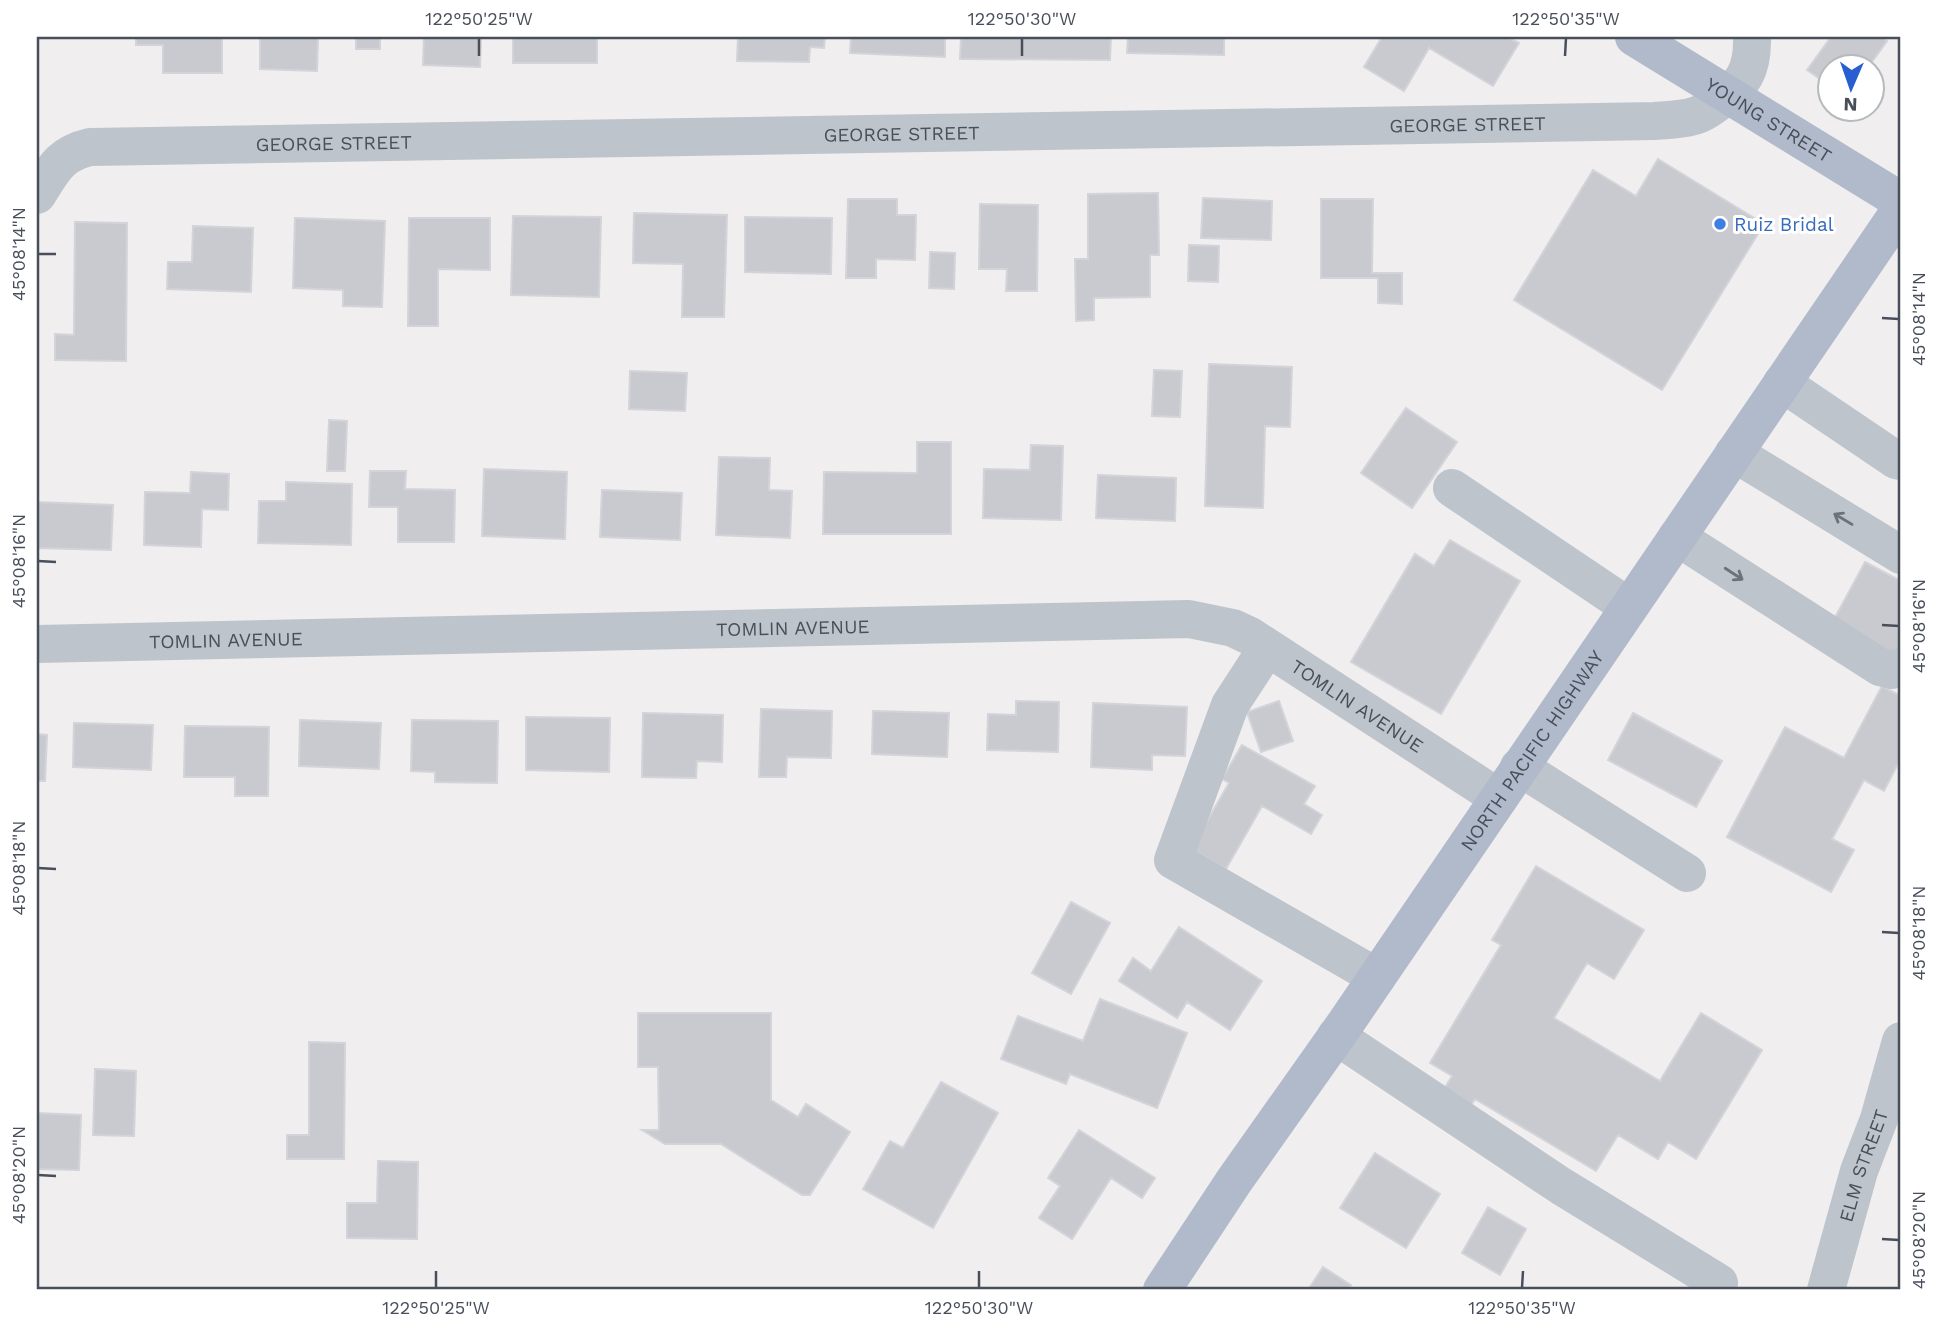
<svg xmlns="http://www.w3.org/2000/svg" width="1938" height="1327" viewBox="0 0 1938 1327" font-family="'Work Sans',sans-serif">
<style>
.building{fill:#c9cad0;stroke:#d2d4d9;stroke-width:2}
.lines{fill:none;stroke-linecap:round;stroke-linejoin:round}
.minor{stroke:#bec4cc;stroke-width:38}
.major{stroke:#b0baca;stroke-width:38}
.oneway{stroke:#6b727c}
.ticks{fill:none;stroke:#484f5a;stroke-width:2.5}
.shop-dot{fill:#3f7fe0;stroke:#fff;stroke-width:2.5}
.labels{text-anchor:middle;stroke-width:6;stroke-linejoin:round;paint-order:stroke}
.street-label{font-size:19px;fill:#484f5a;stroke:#fff}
.shop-label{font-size:19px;fill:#366cbe;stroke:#fff;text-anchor:start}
.neatline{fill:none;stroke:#484f5a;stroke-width:2.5}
.ticks-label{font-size:18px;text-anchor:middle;fill:#484f5a}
</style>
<rect width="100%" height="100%" fill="#f0eeee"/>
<path class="building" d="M136,37H222V73H163V45H136Z
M260,37H318L317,71L260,69Z
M356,37H380V49H356Z
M424,37H481L480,67L423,65Z
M513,37H597V63H513Z
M738,37H825L824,48L810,47L809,62L737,61Z
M851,37H945V57L850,53Z
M961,37H1111L1110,60L960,59Z
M1128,37H1224V55L1127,53Z
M1382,37H1507L1519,43L1493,86L1429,48L1404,91L1364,67Z
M1831,37H1881L1887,41L1869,66H1829V85L1807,70Z
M1658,159L1764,224L1662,390L1514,300L1593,170L1636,196Z
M1158,193L1159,255H1150V297L1094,298V320L1076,321L1075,259H1088V194Z
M1203,198L1272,201L1271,240L1201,238Z
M848,199H897V215H916L915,260L876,259V278H846Z
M1321,199H1373L1372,273H1402V304L1378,303V278H1321Z
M980,204L1038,205L1037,291H1006L1007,269H979Z
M634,213L727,215L724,317H682L683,264L633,263Z
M513,216L601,217L599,297L511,295Z
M745,217L832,218L831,274L745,272Z
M295,218L385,221L382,307L343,306V290L293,288Z
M409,218H490V270L438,269V326H408Z
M75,222L127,223L126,361L55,360V334L74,335Z
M193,226L253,228L251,292L167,289L168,262H192Z
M1189,245L1219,246L1218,282L1188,281Z
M930,252L955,253L954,289L929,288Z
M1209,364L1292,367L1290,427L1265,426L1263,508L1205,506Z
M1154,370L1182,371L1180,417L1152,416Z
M630,371L687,373L685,411L629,409Z
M1406,408L1457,442L1412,508L1361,473Z
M329,420L347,421L345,471H327Z
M917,442H951V534H823L824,472L917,473Z
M1031,445L1063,446L1061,520L983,518L984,469L1030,470Z
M719,457L770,458L769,490L792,491L790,538L716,535Z
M484,469L567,472L565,539L482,536Z
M370,471H406L405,489L455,490L454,542H398V507H369Z
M191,472L229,474L228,510L202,509L201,547L144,545L145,492L190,493Z
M1098,475L1176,478L1175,521L1096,518Z
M286,482L352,484L351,545L258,543L259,501H286Z
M602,490L682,493L680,540L600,537Z
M37,502L113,505L111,550L37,548Z
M1450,540L1520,581L1441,714L1351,662L1415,554L1434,566Z
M1865,562L1901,581V648L1896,657L1832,623Z
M1882,686L1901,696V758L1884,791L1864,780L1832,839L1854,850L1831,892L1727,837L1785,727L1844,758Z
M1016,701L1059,702L1058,752L987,750L988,714L1016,715Z
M1279,701L1293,741L1261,752L1247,712Z
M1093,703L1187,707L1185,756L1152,755V770L1091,767Z
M761,709L832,711L831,758L787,757L786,777H759Z
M873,711L949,713L947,757L872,754Z
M643,713L723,715L722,762L697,761L696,778L642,777Z
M1633,713L1722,761L1696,807L1608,760Z
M526,717L610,718L609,772L526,770Z
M300,720L381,723L379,769L299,766Z
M412,720L498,721L497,783L435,782V772L411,771Z
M74,723L153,725L151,770L73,767Z
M185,726L269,727L268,796H235V777H184Z
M37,734L47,735L45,781H37Z
M1242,745L1315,786L1304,804L1322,815L1311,834L1262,806L1226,869L1191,849L1229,783L1222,779Z
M1536,866L1644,930L1614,979L1587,963L1554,1018L1660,1081L1701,1013L1762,1050L1696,1159L1668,1142L1658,1159L1618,1135L1596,1171L1475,1099L1470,1107L1443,1091L1452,1076L1430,1063L1501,945L1492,940Z
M1071,902L1110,923L1071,994L1032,973Z
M1179,927L1262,981L1230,1030L1187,1002L1177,1018L1119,981L1133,958L1151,971Z
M1100,999L1187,1033L1157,1108L1070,1074L1066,1084L1001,1059L1018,1016L1083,1041Z
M638,1013H771V1100L798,1117L806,1104L850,1132L810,1195H802L721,1144H665L642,1130H659L658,1067H638Z
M309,1042L345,1043L344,1159H287V1135H309Z
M95,1069L136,1071L134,1136L93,1135Z
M941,1082L998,1113L933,1228L863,1189L890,1141L903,1148Z
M37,1113L81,1115L79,1170L37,1169Z
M1079,1130L1155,1178L1142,1198L1111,1178L1072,1239L1039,1218L1060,1186L1048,1178Z
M1375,1153L1440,1194L1406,1248L1340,1208Z
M378,1161L418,1162L417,1239L347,1238V1203H377Z
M1488,1207L1526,1229L1500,1275L1462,1253Z
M1323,1267L1351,1285L1348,1290H1308Z"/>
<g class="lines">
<g class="minor">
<path id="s1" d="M37,195C53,170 59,154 90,147L1654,121C1668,120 1684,120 1697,115C1704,113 1710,108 1716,104C1743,86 1753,70 1752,37"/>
<path d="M1782,383L1896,460L1901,461"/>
<path d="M1734,453L1901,555"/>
<path d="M1452,488L1629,607"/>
<path d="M1677,537L1880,667L1892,670L1901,667"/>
<path id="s2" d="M37,644L1189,619L1233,628L1250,636L1499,798"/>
<path d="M1267,648L1230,705L1173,860L1377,977"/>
<path d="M1519,767L1687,873"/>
<path d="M1336,1036L1561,1186L1719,1283"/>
<path id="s3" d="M1826,1290L1859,1171L1879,1119L1901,1041"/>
</g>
<g class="major">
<path id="s4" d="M1634,37L1901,201"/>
<path id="s5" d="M1162,1290L1234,1181L1345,1024L1901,209"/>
</g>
</g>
<defs><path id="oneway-shaft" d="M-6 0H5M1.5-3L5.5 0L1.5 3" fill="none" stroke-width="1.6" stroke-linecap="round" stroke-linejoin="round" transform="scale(1.75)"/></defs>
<g class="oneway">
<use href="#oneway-shaft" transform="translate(1843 519) rotate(-149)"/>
<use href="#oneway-shaft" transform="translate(1734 574) rotate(33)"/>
</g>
<path class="ticks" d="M479,56V38M1022,56V38M1565,56L1566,38M38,254H56M1882,318L1899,319M38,561L56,562M1882,625L1899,626M38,868L56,869M1882,932L1899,933M38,1175L56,1176M1882,1239L1899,1240M436,1288V1271M979,1288V1271M1522,1288L1523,1271"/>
<circle class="shop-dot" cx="1720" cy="224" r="7"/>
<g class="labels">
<g class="street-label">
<text dy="7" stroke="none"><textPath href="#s4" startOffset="158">YOUNG STREET</textPath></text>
<text dy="7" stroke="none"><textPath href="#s1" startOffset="1452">GEORGE STREET</textPath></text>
<text dy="7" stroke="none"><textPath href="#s1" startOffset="886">GEORGE STREET</textPath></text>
<text dy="7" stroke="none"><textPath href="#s1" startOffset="318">GEORGE STREET</textPath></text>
<text dy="7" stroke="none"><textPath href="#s2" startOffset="756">TOMLIN AVENUE</textPath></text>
<text dy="7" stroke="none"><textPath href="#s2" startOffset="189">TOMLIN AVENUE</textPath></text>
<text dy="7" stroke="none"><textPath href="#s2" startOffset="1344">TOMLIN AVENUE</textPath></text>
<text dy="7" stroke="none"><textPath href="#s5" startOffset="654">NORTH PACIFIC HIGHWAY</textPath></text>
<text dy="7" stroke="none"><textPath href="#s3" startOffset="130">ELM STREET</textPath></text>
</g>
<g class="shop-label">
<text x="1734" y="231">Ruiz Bridal</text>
</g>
</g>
<rect width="1938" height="1327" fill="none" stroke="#ffffff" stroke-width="77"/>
<g transform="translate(1851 88) rotate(182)"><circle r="33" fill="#ffffff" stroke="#b6b9bd" stroke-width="2"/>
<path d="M0-5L12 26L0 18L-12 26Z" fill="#295ed0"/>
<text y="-10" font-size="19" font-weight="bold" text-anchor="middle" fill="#484f5a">N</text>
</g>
<rect x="38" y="38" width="1861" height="1250" class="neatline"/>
<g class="ticks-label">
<text x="479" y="25">122°50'25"W</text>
<text x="1022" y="25">122°50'30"W</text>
<text x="1566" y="25">122°50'35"W</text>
<text transform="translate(19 254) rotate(-90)" y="6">45°08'14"N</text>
<text transform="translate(1919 319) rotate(-90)" y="6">45°08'14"N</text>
<text transform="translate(19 561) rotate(-90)" y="6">45°08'16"N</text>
<text transform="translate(1919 626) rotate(-90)" y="6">45°08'16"N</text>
<text transform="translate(19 868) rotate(-90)" y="6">45°08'18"N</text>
<text transform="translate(1919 933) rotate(-90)" y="6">45°08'18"N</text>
<text transform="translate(19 1175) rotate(-90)" y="6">45°08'20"N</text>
<text transform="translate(1919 1240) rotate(-90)" y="6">45°08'20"N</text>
<text x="436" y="1314">122°50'25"W</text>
<text x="979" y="1314">122°50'30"W</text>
<text x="1522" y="1314">122°50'35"W</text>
</g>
</svg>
